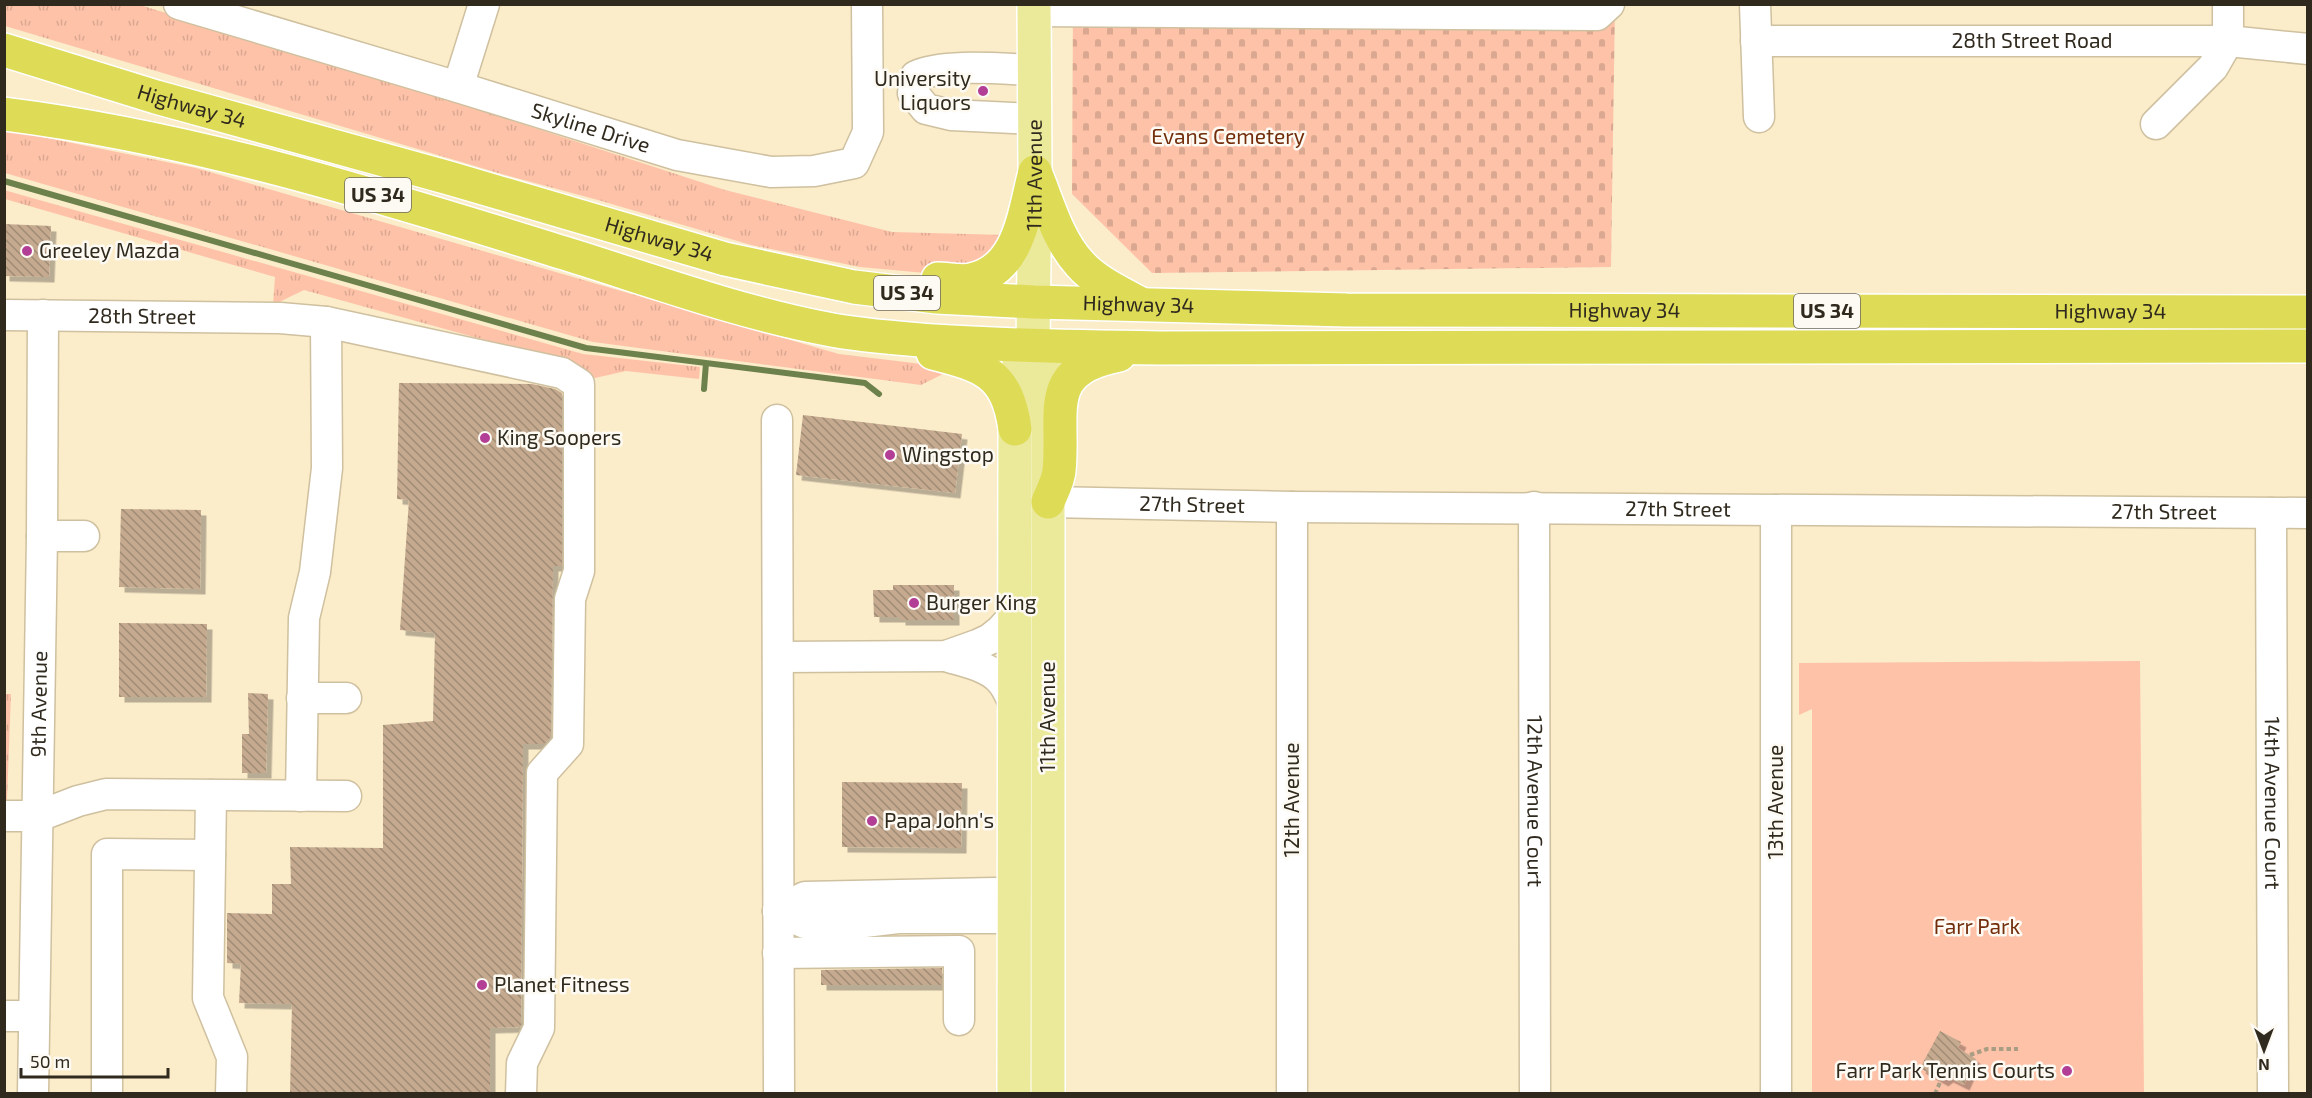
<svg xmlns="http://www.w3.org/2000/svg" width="2312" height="1098" viewBox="0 0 2312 1098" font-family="'Exo 2',sans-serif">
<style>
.grass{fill:url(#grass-tufts)}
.cemetery{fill:url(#cemetery-stones)}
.park{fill:#fec2a9}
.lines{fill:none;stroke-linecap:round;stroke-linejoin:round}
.stream{stroke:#6c814c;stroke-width:6}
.building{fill:url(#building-back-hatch);filter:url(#shadow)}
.minor-casing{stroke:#cfc09f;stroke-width:33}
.major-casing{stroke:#fff;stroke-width:36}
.highway-casing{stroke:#fff;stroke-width:36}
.path{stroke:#a99d84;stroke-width:4;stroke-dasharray:4.5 3;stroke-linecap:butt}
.minor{stroke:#fff;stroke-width:30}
.major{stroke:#ebe99a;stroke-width:33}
.highway{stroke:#dedb57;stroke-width:33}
.poi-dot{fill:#b23e96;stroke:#fdfaf3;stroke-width:2}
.labels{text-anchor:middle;stroke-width:5;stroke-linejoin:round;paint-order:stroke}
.shield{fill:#fdfaf3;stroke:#6e685e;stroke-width:1.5}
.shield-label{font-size:20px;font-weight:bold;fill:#302a1e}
.street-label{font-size:21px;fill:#302a1e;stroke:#fdfaf3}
.poi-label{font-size:21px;fill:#302a1e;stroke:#fdfaf3;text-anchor:start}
.park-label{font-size:21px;fill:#722d0b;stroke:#fdfaf3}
</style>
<defs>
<pattern id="grass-tufts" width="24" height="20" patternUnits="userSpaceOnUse" patternTransform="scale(1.5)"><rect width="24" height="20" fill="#fec2a9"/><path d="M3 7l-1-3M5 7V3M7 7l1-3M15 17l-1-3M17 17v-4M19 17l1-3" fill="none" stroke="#daa791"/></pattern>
<pattern id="cemetery-stones" width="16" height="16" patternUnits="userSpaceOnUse" patternTransform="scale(1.5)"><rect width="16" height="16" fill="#fec2a9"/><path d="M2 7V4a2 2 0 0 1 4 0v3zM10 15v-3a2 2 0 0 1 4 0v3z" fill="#daa791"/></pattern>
<pattern id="building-back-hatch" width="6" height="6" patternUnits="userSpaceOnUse" patternTransform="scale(1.5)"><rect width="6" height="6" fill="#c5aa90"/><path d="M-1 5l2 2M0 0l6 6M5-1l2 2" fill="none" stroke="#a08b75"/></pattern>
<filter id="shadow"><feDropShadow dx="5.5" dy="5.5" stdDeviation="0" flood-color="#0004"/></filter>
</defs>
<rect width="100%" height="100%" fill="#fbecca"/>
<path class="grass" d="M4,5H140L470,107L725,190L892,232L1005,235L983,266L936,274L860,267L751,245L598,200L505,175L5,26Z
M4,131L28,134L196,168L839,354L955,368L921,385L593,342L5,173Z
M4,190L583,354L700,367L699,379L626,371L595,378L546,357L304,290L273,305L275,277L5,199Z
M5,694H11L7,800H4Z"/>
<path class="cemetery" d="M1073,5H1615L1611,267L1152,273L1072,194Z"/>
<path class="park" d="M2140,661L2144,1093H1812V709L1799,715V663Z"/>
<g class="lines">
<path class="stream" d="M4,181L586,348L865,383L879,394
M704,389L706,363"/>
</g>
<path class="building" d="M4,224L51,226L49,277L4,276Z
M399,383L532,384L555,389L562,393V566H553L551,737L544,744H523L521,1025L520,1027L490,1028V1094H290L292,1004L239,1003L241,964L227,963V913L272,914V884H291L290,847L383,848V725L433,721L435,633L400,630L409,500L397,499Z
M803,415L962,434L955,493L796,475Z
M121,509L201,510L200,589L119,587Z
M893,585H954V620H900V617H874L873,590H893Z
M119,623L207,624L206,697H119Z
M248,693L268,694L266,773H242V734H249Z
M842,782L962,783L961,848L842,847Z
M942,968V985H821V970Z
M1940,1031L1961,1042L1958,1048L1976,1059L1964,1085L1948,1077L1943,1081L1920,1068Z"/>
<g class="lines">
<g class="minor-casing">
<g id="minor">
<path id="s1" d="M179,4L458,87L677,155L771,172L814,171L854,163L868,132L867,4"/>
<path d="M1755,4L1759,117"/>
<path d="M1034,11L1597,15L1609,4"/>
<path id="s2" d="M1756,41H2228L2308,49"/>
<path d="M1035,70C1003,69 944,63 916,76L913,93L926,109L951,115L1035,119"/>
<path d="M458,87L484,4"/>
<path d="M2156,124L2213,67L2228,41V4"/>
<path id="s3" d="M4,315L280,318L326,322L562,373L579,384V571L570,599L568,744L542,773L539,1028L522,1063L521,1094"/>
<path d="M777,420L779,1094"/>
<path id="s4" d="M1048,502L1292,507L2308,513"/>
<path d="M1292,507V1094"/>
<path id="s5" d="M1534,507L1535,1094"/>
<path d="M1776,510V1094"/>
<path id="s6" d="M2271,513L2273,1094"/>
<path d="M42,536H84"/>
<path d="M946,656C964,662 990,666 1002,682C1007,688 1010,696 1014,703"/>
<path d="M778,657L946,656L977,645L990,639L1000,631L1010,620L1015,597"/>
<path d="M302,698H346"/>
<path d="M211,795L208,998L232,1057L231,1094"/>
<path d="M301,796L304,618L315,572L327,468L326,322"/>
<path d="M4,816H39L78,801L106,794L346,796"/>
<path d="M778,911L805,897L1039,892"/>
<path d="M778,911L805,923H856L898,918H1039"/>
<path d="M778,953L959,951V1020"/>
<path d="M4,1016H34"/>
<path id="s7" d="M33,1094L42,536L43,315"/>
<path d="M107,1094V854L210,855"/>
</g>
</g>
<g class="major-casing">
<g id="major">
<path d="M1033,346L1048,363V1094"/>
<path id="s8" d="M1014,1094L1015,429L1019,363L1033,346L1035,172L1034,4"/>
</g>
</g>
<g class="highway-casing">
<g id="highway">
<path id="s9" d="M4,50L156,97L449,178L725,259L854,287L937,297L1034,302L1347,310L2308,312"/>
<path d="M4,114C196,138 380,196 564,253C651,280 738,312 827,329C862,336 898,338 933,341C1009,346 1084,347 1160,348L2308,346"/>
<path d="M1035,172C1048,203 1057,239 1080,264C1095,281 1119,292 1139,303"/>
<path d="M938,279C948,279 961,282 971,280C1020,270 1024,213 1035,172"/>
<path d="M933,353C984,366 1007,373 1015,429"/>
<path d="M1048,502C1052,492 1058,481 1059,471C1065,412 1041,370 1119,355"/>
</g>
</g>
<path class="path" d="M1970,1055L1987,1049H2018
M1935,1094L1941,1080"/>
<use href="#minor" class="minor"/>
<use href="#major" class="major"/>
<use href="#highway" class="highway"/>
</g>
<g class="poi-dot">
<circle cx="983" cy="91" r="6"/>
<circle cx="27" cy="251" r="6"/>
<circle cx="485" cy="438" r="6"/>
<circle cx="890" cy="455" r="6"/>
<circle cx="914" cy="603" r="6"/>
<circle cx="872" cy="821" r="6"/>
<circle cx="482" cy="985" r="6"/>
<circle cx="2067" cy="1071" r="6"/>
</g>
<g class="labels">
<g class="shield">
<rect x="345" y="178" width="66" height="34" rx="4.5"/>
<rect x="874" y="276" width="66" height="34" rx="4.5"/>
<rect x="1794" y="294" width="66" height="34" rx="4.5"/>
</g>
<g class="shield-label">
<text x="378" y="202">US 34</text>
<text x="907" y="300">US 34</text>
<text x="1827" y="318">US 34</text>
</g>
<g class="street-label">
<text dy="7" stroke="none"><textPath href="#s2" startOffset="276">28th Street Road</textPath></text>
<text dy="7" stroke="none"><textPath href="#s9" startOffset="196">Highway 34</textPath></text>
<text dy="7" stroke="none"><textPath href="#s1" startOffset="430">Skyline Drive</textPath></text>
<text dy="7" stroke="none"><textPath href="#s8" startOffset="924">11th Avenue</textPath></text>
<text dy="7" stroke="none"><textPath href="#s9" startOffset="682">Highway 34</textPath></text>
<text dy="7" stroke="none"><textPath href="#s9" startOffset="1168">Highway 34</textPath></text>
<text dy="7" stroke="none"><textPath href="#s9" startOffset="1654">Highway 34</textPath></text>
<text dy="7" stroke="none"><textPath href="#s9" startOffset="2140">Highway 34</textPath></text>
<text dy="7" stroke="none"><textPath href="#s3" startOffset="138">28th Street</textPath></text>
<text dy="7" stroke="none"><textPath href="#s4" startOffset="144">27th Street</textPath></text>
<text dy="7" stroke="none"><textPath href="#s4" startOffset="630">27th Street</textPath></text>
<text dy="7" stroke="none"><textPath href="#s4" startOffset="1116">27th Street</textPath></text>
<text dy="7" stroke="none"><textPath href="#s7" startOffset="390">9th Avenue</textPath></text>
<text transform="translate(1048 717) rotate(-90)" y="7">11th Avenue</text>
<text transform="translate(1292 800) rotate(-90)" y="7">12th Avenue</text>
<text dy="7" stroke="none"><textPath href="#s5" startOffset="294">12th Avenue Court</textPath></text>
<text transform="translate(1776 802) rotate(-90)" y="7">13th Avenue</text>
<text dy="7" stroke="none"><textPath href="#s6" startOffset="290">14th Avenue Court</textPath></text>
</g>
<g class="poi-label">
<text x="971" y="86" text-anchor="end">University<tspan x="971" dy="24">Liquors</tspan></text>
<text x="39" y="258">Greeley Mazda</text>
<text x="497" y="445">King Soopers</text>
<text x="902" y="462">Wingstop</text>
<text x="926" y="610">Burger King</text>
<text x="884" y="828">Papa John's</text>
<text x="494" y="992">Planet Fitness</text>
<text x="2055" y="1078" text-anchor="end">Farr Park Tennis Courts</text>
</g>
<g class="park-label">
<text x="1228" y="144">Evans Cemetery</text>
<text x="1977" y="934">Farr Park</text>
</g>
</g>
<rect width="2312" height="1098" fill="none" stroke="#302a1e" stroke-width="12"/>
<g transform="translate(2264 1050) rotate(180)" stroke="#fdfaf3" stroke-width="4.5" paint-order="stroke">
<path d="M0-4.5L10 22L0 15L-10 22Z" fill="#302a1e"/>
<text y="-9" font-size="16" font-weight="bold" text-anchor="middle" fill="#302a1e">N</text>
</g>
<path d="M21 1068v9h147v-9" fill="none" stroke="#302a1e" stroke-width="3"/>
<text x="30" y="1068" font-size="18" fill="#302a1e" stroke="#fdfaf3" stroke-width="4.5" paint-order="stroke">50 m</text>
</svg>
